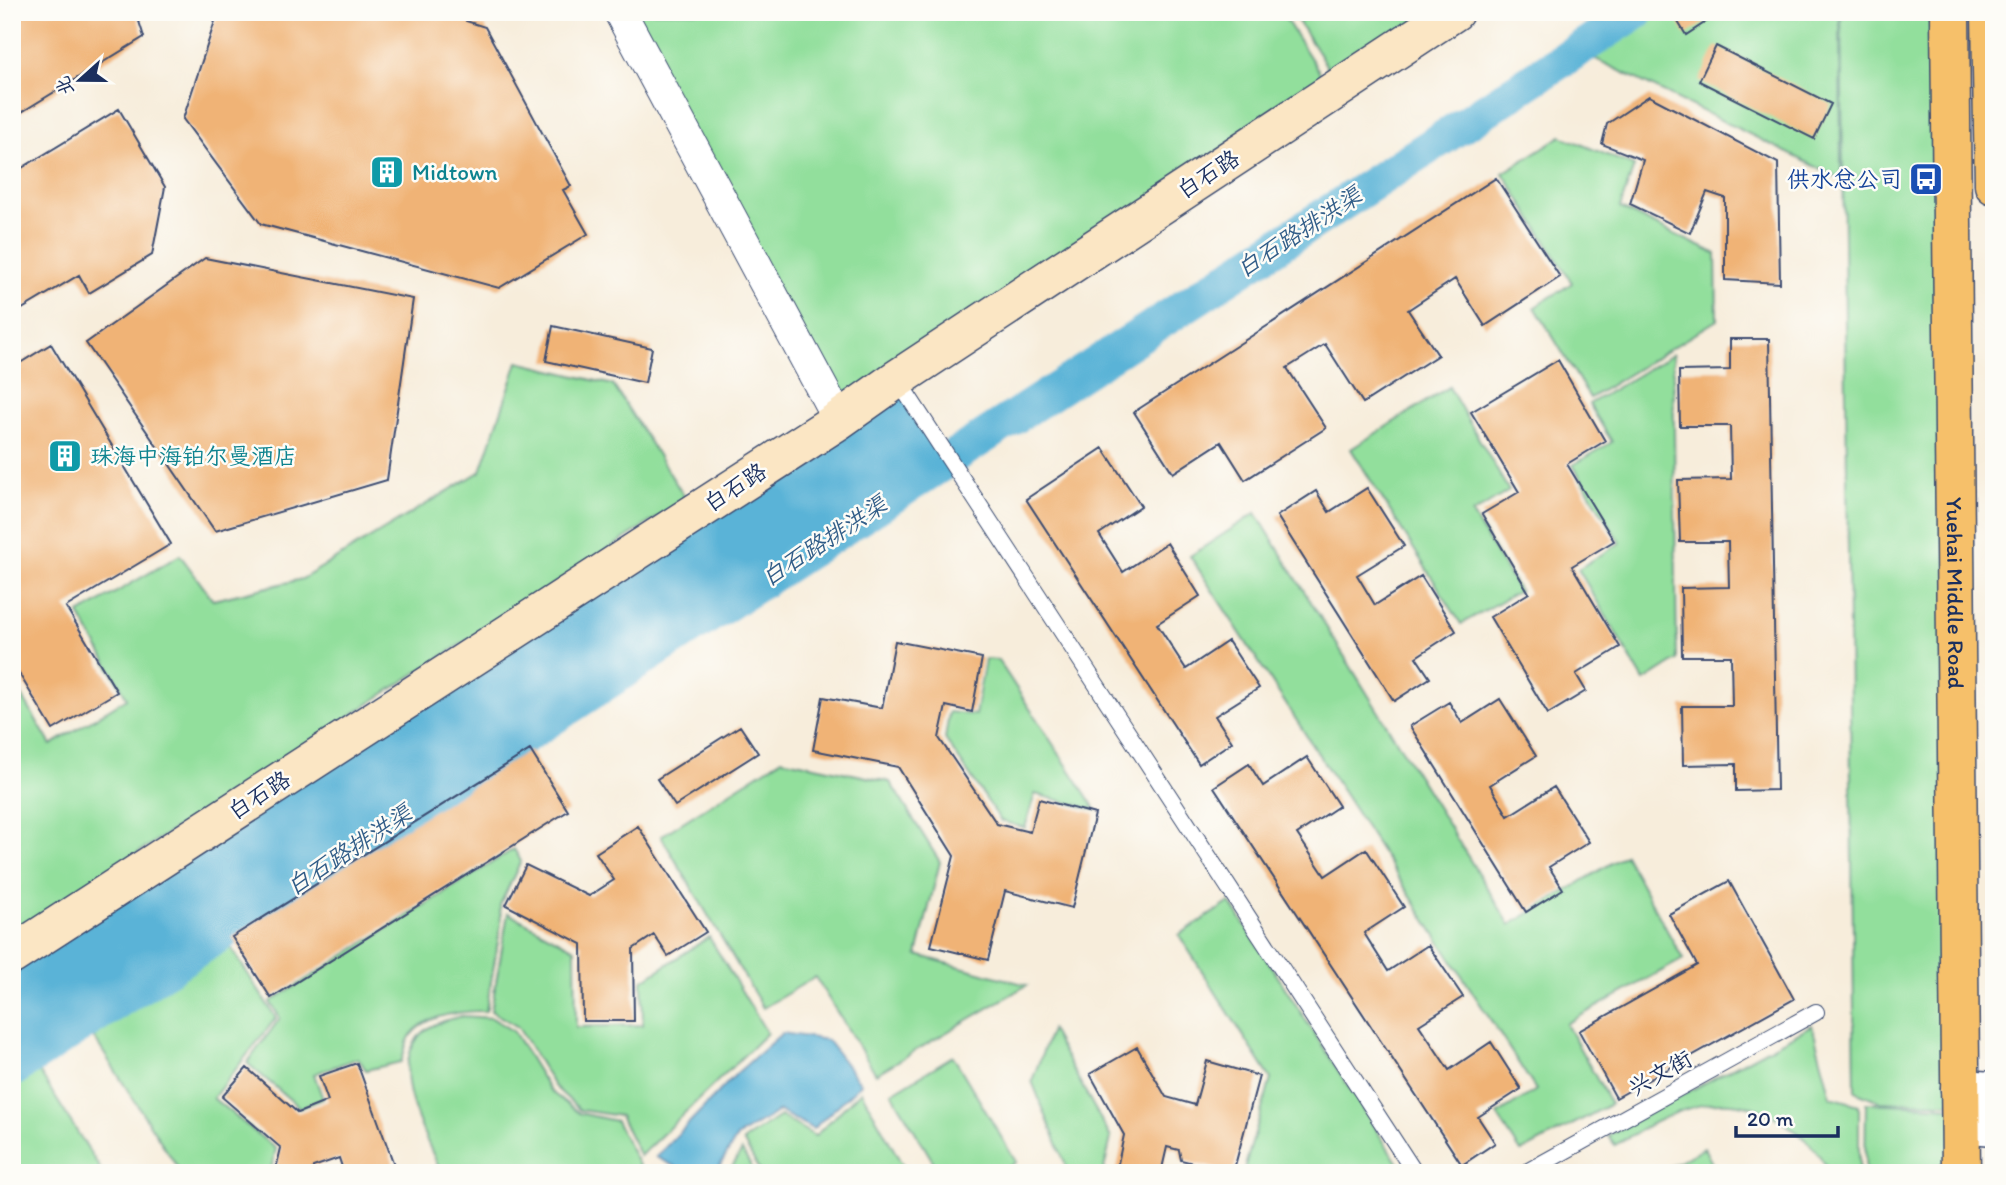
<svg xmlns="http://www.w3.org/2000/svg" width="2006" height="1185" viewBox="0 0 2006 1185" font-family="Itim,'LXGW WenKai TC',sans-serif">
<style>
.green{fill:#92df9c;stroke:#56877d;stroke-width:2}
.water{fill:#5ab3d7;stroke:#3a719a;stroke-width:2}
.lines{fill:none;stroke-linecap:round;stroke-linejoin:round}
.canal{stroke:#5ab3d7;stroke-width:35}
.building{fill:#f0b376}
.service-casing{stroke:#3c4c71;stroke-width:18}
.minor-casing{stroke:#3c4c71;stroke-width:34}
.tertiary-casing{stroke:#3c4c71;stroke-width:41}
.secondary-casing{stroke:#3c4c71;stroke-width:41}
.trunk-casing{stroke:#3c4c71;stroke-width:41}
.service{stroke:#fff;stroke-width:16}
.minor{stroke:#fff;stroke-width:32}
.tertiary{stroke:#fff;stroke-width:38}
.secondary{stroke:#fbe6c4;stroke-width:38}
.trunk{stroke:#f6c06b;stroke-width:38}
.labels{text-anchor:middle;stroke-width:5;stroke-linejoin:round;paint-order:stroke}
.culture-label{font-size:23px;fill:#0d838f;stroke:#fdfcf7;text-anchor:start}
.street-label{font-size:23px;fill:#1b2f5e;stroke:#fdfcf7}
.transit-label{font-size:23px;fill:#164399;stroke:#fdfcf7;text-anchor:end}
.water-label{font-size:24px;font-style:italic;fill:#315d88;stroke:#fdfcf7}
</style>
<rect width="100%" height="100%" fill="#fdfcf7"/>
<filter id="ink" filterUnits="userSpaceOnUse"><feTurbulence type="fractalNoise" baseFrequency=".0143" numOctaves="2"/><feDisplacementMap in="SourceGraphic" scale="14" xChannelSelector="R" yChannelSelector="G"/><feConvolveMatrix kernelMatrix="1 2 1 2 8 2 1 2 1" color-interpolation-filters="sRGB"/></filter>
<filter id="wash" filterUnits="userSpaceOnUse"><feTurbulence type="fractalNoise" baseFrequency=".00686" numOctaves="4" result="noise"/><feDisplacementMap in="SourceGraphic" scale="28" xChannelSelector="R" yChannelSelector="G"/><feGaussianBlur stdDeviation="1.57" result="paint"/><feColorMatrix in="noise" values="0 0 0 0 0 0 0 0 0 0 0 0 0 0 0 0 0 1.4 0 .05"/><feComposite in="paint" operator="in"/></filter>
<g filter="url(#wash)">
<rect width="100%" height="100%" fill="#f7eddb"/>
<path class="green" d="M623,12H1281L1331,90L841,416Z
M1292,12H1437L1335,79Z
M1639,12H1840L1841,179L1579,51Z
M1841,12H1946L1954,1103L1881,1102L1855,1091Z
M1561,136L1634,166L1620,208L1716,254L1717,320L1590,398L1535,307L1572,283L1503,173Z
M1673,354L1677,660L1644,681L1578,569L1620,543L1573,465L1612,442L1589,404Z
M518,362L613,385L686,499L12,934V679L51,745L127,698L79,614L180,555L213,600L302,579L481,471Z
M1449,387L1509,491L1472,514L1519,591L1461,624L1351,449Z
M1256,513L1510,925L1625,855L1683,959L1566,1024L1611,1104L1521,1152L1497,1115L1536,1090L1190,556Z
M985,659L998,660L1096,810L1035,794L1025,828L1001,821L945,739L949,712L975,715Z
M782,759L890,782L940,862L917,955L1027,985L876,1074L815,977L763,1008L661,836Z
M514,849L521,861L500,905L501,924L486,1011C462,1011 427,1014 411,1035C406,1042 404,1054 401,1062L366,1070L358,1058L314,1074L323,1099L300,1108L247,1063L280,1018L270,1002Z
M1230,902L1404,1173H1243L1271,1079L1179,935Z
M508,913L575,949L576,1027L643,1025L642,981L709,937L767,1033L640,1156L620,1116L580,1110L554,1086L518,1027L491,1011Z
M228,943L276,1018L213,1098L276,1149L270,1173H181L91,1033Z
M462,1016L492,1018L514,1032L550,1091L579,1113L616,1121L643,1173H441C426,1135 388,1074 419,1036C428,1024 448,1020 462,1016Z
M1812,1025L1831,1097L1859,1105V1173H1830C1817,1149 1805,1137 1783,1122C1723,1081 1669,1113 1615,1145L1608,1135Z
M1051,1030L1111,1138L1103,1173H1054L1066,1166L1032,1081Z
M953,1056L1016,1162L999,1173H940L892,1093Z
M32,1060L103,1173H12V1073Z
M861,1091L907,1173H761L743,1141L780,1116L815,1136Z
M1866,1103L1954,1107V1173H1865Z
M1704,1148L1717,1173H1659Z
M742,1151L755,1173H728Z"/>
<path class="water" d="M897,380L949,459L12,1068V955Z
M782,1033L827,1040L861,1084L813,1129L779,1111L737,1137L715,1173H688L656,1157L737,1073Z"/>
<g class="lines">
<path class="canal" d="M12,1070L1636,12"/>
</g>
<g id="blocks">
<path class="building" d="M12,12H136L144,37L12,118Z
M218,12H462L466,21L485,27L571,186L563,190L588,234L499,288L261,224L183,119Z
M1672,12H1721L1686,35Z
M1716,46L1831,104L1814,139L1699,81Z
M1649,96L1778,163L1780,283L1725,280V198L1707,192L1690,233L1630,204L1643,160L1602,144L1607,124Z
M119,109L165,187L152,255L89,293L79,275L12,315V174Z
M1496,178L1560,277L1485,326L1455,279L1408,310L1438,355L1363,403L1325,344L1287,368L1326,428L1245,480L1221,442L1173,473L1134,412Z
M205,258L413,299L387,480L215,531L86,343Z
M553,326L652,348L645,383L546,361Z
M1730,339H1769L1777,790L1736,791V764L1683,765L1682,706H1732L1731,656H1682L1681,588L1729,587L1728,542H1680L1678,480L1731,479L1730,426H1680L1679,371L1730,370Z
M51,344L171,544L66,607L117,692L53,730L12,662V368Z
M1558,360L1605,441L1567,464L1614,541L1572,566L1620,647L1576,674L1586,691L1548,714L1490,617L1529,593L1482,514L1519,492L1471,412Z
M1103,448L1141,506L1099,534L1123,572L1167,543L1200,596L1157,624L1186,669L1228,641L1259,688L1215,716L1232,742L1199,764L1026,499Z
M1367,488L1404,546L1357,575L1375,605L1421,576L1456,631L1416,657L1430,678L1394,701L1277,516L1316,491L1329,512Z
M895,641L982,658L972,712L946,706L939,738L997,824L1030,832L1039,799L1095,814L1072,908L1005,891L988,960L931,946L954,856L898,767L813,750L823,697L882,708Z
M1500,699L1536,756L1490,785L1508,816L1554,787L1589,842L1549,867L1563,889L1526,912L1410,726L1449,702L1462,723Z
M740,726L758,753L675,806L657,779Z
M530,750L568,811L271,998L232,937Z
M1307,757L1339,806L1297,834L1325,876L1366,849L1404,907L1364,933L1388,971L1428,945L1463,997L1419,1025L1449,1070L1491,1042L1521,1089L1478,1117L1495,1143L1462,1165L1214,787L1249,764L1263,786Z
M638,826L706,932L668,956L654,935L633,949L634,1021H583L582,944L506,905L526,865L589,896L614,880L596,853Z
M1729,881L1794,999L1616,1098L1579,1031L1697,965L1669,914Z
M1137,1047L1166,1097L1195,1105L1207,1061L1259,1076L1233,1173L1181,1160L1179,1150L1167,1147L1161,1173H1116L1124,1135L1090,1074Z
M357,1063L397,1173H344L339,1158L313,1167L312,1173H275L281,1148L222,1097L247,1068L298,1113L328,1101L319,1076Z"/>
</g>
</g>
<g filter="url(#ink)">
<use href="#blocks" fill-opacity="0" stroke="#3c4c71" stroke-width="2"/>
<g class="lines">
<g class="service-casing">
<path id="service" d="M897,379L1415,1173
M1525,1173L1816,1012"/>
</g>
<g class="minor-casing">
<path id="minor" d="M620,12L839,420"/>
</g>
<g class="tertiary-casing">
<path id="tertiary" d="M1960,1089L1994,1091
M1961,1123L1994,1126"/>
</g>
<g class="secondary-casing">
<path id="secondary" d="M12,955L839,420L897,379L1454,12"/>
</g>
<g class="trunk-casing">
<g id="trunk">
<path id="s1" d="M1950,12L1961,1173"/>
<path d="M1991,12L1994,185"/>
</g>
</g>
<use href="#service" class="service"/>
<use href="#minor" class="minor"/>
<use href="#tertiary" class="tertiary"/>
<use href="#secondary" class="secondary"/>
<use href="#trunk" class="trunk"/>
</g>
</g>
<defs>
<g id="building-square" transform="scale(1.75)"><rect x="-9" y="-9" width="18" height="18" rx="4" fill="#0f9aa8" stroke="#fdfcf7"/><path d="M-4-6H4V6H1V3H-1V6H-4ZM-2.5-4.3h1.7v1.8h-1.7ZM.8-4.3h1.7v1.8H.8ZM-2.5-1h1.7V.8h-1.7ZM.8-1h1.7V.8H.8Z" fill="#fff"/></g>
<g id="bus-square" transform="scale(1.75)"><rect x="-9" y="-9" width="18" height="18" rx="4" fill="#1a4fb4" stroke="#fdfcf7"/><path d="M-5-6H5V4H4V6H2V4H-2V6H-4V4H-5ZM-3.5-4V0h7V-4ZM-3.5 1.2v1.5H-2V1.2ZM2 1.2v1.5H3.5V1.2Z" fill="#fff"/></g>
</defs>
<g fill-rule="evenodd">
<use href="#building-square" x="387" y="172"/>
<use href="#bus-square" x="1926" y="179"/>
<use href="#building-square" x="65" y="456"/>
</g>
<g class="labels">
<g class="culture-label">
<text x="412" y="180">Midtown</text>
<text x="90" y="464">珠海中海铂尔曼酒店</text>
</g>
<g class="street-label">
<text transform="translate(1208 174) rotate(-33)" y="8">白石路</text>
<text transform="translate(735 487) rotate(-33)" y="8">白石路</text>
<text dy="8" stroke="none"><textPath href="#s1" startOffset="581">Yuehai Middle Road</textPath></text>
<text transform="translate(259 795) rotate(-33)" y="8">白石路</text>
<text transform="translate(1660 1073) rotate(-29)" y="8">兴文街</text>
</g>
<g class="transit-label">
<text x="1902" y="187">供水总公司</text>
</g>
<g class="water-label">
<text transform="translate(1299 232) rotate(-33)" y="8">白石路排洪渠</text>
<text transform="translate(824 541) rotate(-33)" y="8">白石路排洪渠</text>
<text transform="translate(349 850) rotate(-33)" y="8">白石路排洪渠</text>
</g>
</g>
<rect width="2006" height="1185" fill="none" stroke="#fdfcf7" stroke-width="42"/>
<g transform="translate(80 80) rotate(249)" stroke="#fdfcf7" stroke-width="5" paint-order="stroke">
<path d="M0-5L12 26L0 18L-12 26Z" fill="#1b2f5e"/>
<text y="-10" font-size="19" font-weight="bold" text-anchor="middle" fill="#1b2f5e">北</text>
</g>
<path d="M1736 1126v10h102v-10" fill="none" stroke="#1b2f5e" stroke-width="3.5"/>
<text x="1747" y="1126" font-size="21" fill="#1b2f5e" stroke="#fdfcf7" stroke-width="5" paint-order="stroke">20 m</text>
</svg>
